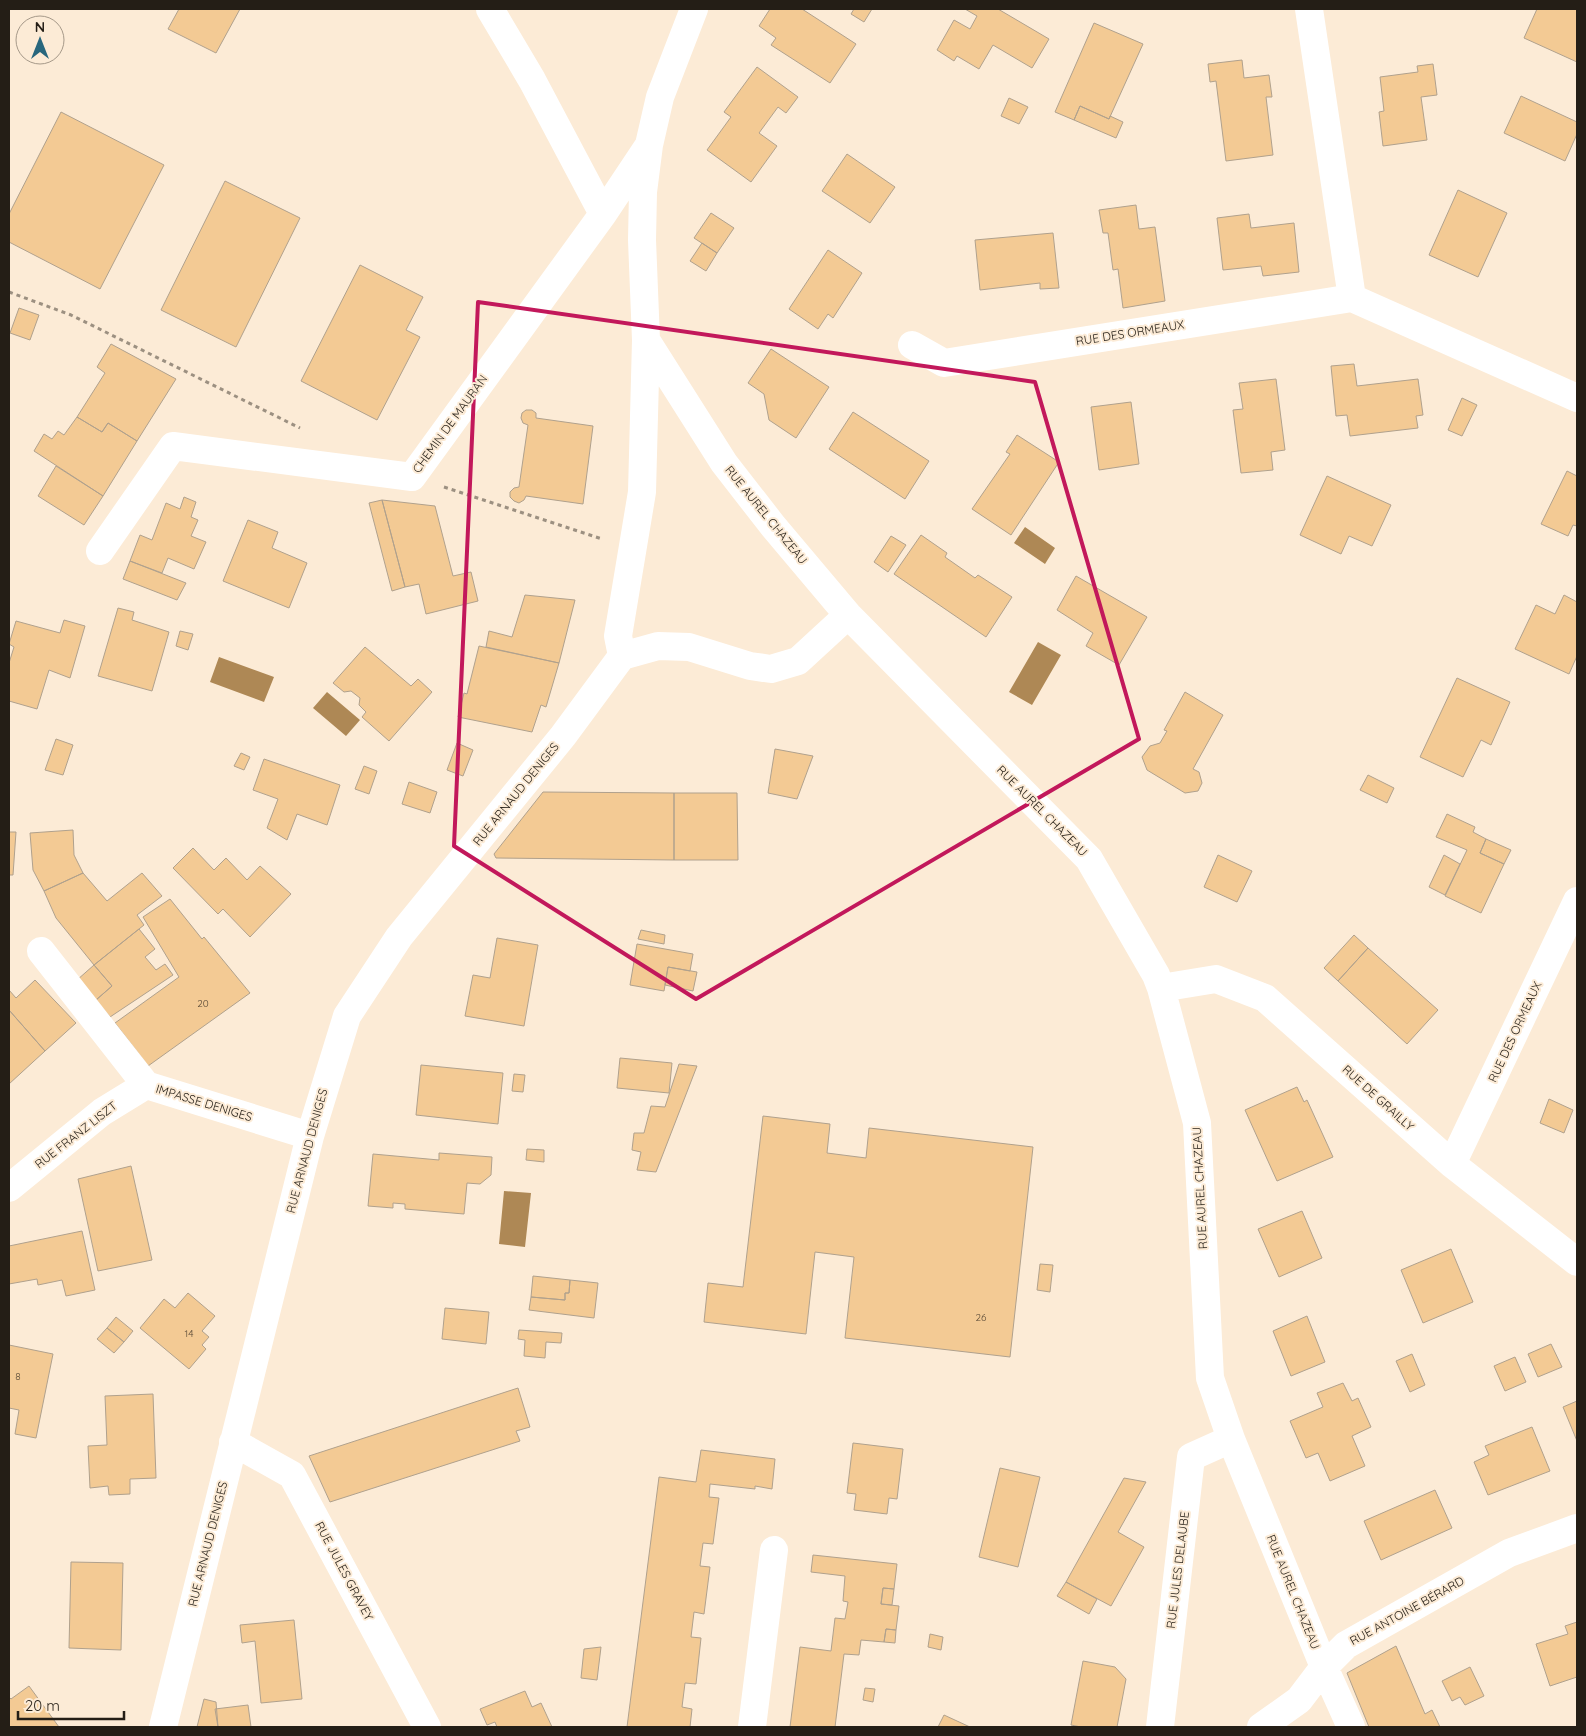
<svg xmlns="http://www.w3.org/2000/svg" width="1586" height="1736" viewBox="0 0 1586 1736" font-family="Quicksand,sans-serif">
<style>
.water{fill:#ae8855}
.building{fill:#f3ca94;stroke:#b0a18d}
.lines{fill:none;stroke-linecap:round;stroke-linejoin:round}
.path{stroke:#9c9081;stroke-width:3;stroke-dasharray:4 4;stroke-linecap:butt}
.minor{stroke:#fff;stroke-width:28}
.marked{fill:none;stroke:#c2185b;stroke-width:4;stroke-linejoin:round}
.labels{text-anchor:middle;stroke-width:4;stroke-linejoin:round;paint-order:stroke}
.number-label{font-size:10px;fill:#584936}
.street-label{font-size:12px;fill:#241e16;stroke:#fcebd6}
</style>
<rect width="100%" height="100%" fill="#fcebd6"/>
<path class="water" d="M1025,527L1055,548L1045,564L1014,543Z
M1038,642L1061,655L1032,705L1009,692Z
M219,657L274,677L264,702L210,682Z
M327,692L360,720L346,736L313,708Z
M504,1191L531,1193L525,1247L499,1244Z"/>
<path class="building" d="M179,9H240L216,53L168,29Z
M770,9H802L856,44L830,83L771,45L776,38L759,26Z
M854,9H872L864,22L851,14Z
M965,9H998L1049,39L1032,68L993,45L979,69L957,56L954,61L937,50L954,20L970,29L977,16Z
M1537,9H1577V62L1524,38Z
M1094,23L1143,44L1109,119L1080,106L1074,120L1055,112Z
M1242,60L1244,78L1269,75L1272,97H1266L1273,155L1226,161L1216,81L1210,82L1208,64Z
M1433,64L1437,95L1421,97L1427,140L1383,146L1379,112L1384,111L1380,77L1418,72L1417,66Z
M757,67L798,97L786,113L778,107L759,133L777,146L751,182L707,150L731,117L724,112Z
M1521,96L1577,122V134L1565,161L1504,133Z
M1009,98L1028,107L1019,124L1001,116Z
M1080,106L1109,119L1110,116L1123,122L1116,138L1074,120Z
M61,112L164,165L100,289L9,242V214Z
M847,154L895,187L870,223L822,191Z
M225,181L300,218L236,347L161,310Z
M1458,190L1507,213L1478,277L1429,255Z
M1136,205L1139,229L1155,227L1165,301L1123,308L1118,269L1113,270L1108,233H1103L1099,210Z
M711,213L734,228L717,253L694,238Z
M1249,214L1251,228L1294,223L1299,272L1263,276L1261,266L1223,270L1217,218Z
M1053,233L1059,288L1040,289V283L980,290L975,240Z
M702,243L717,253L706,271L690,261Z
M828,250L862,273L833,318L828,314L818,329L789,309Z
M360,265L423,297L406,330L420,337L377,420L301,381Z
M19,308L39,315L30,340L10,333Z
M111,344L176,379L137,441L108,423L102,432L77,417L105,373L97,367Z
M771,349L829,387L796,438L769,420L764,394L748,383Z
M1354,364L1357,386L1418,379L1423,415L1416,416L1418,428L1350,436L1347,415L1336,416L1331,366Z
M1276,379L1285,450L1271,452L1273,470L1241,473L1233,410L1243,409L1239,383Z
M1462,398L1477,405L1462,436L1448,430Z
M1131,402L1139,464L1099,470L1091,407Z
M526,410H532L536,413V418L593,426L583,504L526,496L524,500L519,503L514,501L510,497V492L514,488L519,487L528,425L523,423L521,418L522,413Z
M853,412L929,461L905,499L829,449Z
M77,417L102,432L108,423L137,441L103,496L34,451L44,434L52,439L58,431L64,435Z
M1017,435L1059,462L1011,535L972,509L1010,454L1006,452Z
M56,466L103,496L84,525L38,496Z
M1567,471L1577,476V526L1573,525L1568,536L1541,524Z
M1327,476L1391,505L1372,546L1349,536L1341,554L1300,535Z
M184,497L196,502L191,517L198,520L191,536L206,542L194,569L168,558L162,573L130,561L140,535L152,540L166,503L180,509Z
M382,500L405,587L392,591L369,503Z
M382,500L435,506L453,576L471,572L478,601L426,614L419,584L405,587Z
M248,520L278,532L272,548L307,563L289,608L223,581Z
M921,535L947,553L945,557L975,578L978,575L1012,597L986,637L894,574Z
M891,536L906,545L888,572L874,562Z
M130,561L186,583L177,600L123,579Z
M1076,576L1147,617L1119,665L1086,646L1093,633L1057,610Z
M525,595L575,600L559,663L486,647L489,631L512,637Z
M1564,595L1577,602V656L1569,674L1515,649L1536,605L1555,614Z
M118,608L134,612L132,620L169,632L152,691L98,676Z
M64,620L85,626L70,678L49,670L37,709L9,701V663L14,647L9,644L16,621L60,633Z
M180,631L193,634L188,650L176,646Z
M479,646L559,663L546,707L541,705L532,732L458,717L464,693L467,694Z
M365,647L411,686L418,679L432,692L389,741L362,717L366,712L359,705L360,698L351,691L344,692L333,683Z
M1457,678L1510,702L1491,745L1481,740L1463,777L1420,757Z
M1185,692L1223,715L1193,769L1199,772L1202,783L1198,791L1185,793L1147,770L1142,757L1150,746L1160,743L1167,731L1164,730Z
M56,739L73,745L63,775L45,770Z
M457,743L473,750L463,776L447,770Z
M775,749L813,756L797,799L768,793Z
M241,753L250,757L244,770L234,766Z
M264,759L340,785L327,825L297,814L287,840L267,828L278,799L253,790Z
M364,766L377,771L369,794L355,789Z
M1368,775L1394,788L1387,803L1360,790Z
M409,782L437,792L430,813L402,804Z
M543,792L674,793V860L496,858L494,854Z
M674,793H737L738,860H674Z
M1447,814L1475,827L1473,832L1486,839L1480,853L1504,864L1481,913L1445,896L1467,850L1436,837Z
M73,830L74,855L83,873L44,891L33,870L30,833Z
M9,832H16L13,875H9Z
M1486,839L1511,850L1504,864L1480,853Z
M193,848L214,870L226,858L247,880L260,866L291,894L250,937L223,909L218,914L173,868Z
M1218,855L1252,871L1237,902L1204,887Z
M1444,855L1460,864L1445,895L1429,887Z
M83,873L107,901L142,873L162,896L137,915L144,925L94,965L56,918L44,891Z
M170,899L202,939L204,937L250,993L148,1066L115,1023L179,977L143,917Z
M139,929L155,949L145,957L156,970L165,964L173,975L110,1017L96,1000L112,986L94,965Z
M641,930L665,935L664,944L638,939Z
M1354,935L1368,948L1338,981L1324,968Z
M497,938L538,945L524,1026L465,1016L473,975L490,978Z
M637,944L693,954L690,971L668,967L664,991L630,985Z
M1368,948L1438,1010L1407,1044L1338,981Z
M94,965L112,986L96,1000L77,980Z
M668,967L697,972L693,991L665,985Z
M35,980L76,1023L45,1051L9,1010V990L16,998Z
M9,1010L45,1051L9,1084Z
M620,1058L672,1063L669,1093L617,1088Z
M679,1064L697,1066L656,1172L637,1170L641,1152L632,1150L634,1133H644L651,1106L665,1107Z
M421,1065L503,1073L498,1124L416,1115Z
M514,1074L525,1075L523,1092L512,1091Z
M1297,1087L1304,1102L1307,1100L1333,1157L1277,1181L1245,1110Z
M1549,1099L1573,1110L1564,1133L1540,1123Z
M763,1116L830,1124L827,1153L866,1158L869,1128L1033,1147L1010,1357L845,1338L854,1257L815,1252L806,1334L704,1322L708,1283L743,1287Z
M527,1149L544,1150V1162L526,1160Z
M439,1153L492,1157L491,1175L480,1184L467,1183L464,1214L405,1209V1204L393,1203V1208L368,1206L373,1154L439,1160Z
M131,1166L152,1260L98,1271L78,1179Z
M1302,1211L1322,1258L1279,1277L1258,1229Z
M82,1231L95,1290L66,1296L62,1280L38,1285L37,1279L9,1284V1246Z
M1451,1249L1473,1302L1423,1323L1401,1270Z
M1040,1264L1053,1265L1050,1292L1037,1290Z
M533,1276L570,1280L569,1293H565V1300L531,1297Z
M570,1280L598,1283L594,1318L529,1310L531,1297L565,1300V1293H569Z
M188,1293L215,1316L202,1331L209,1337L202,1345L206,1349L189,1369L140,1328L164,1299L175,1308Z
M445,1308L489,1312L486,1344L442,1339Z
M1307,1316L1325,1362L1291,1376L1273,1331Z
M116,1317L133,1331L124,1342L107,1328Z
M107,1328L124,1342L114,1353L97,1339Z
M519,1330L562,1333L561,1343L546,1342L545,1358L524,1356L525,1340L518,1339Z
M1551,1344L1562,1367L1538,1377L1528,1354Z
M9,1345L53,1354L36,1438L15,1434L19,1410L9,1408Z
M1412,1354L1425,1385L1410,1392L1396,1361Z
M1515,1357L1526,1382L1505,1391L1494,1366Z
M1343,1383L1352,1401L1358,1398L1371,1427L1352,1436L1365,1466L1330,1481L1318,1453L1306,1458L1290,1421L1323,1407L1317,1393Z
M518,1388L530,1427L516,1431L520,1441L330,1502L309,1456Z
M153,1394L156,1478L130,1479V1494L109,1495L108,1486L90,1488L88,1446L107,1445L105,1396Z
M1577,1401V1441L1563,1407Z
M1532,1427L1550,1471L1488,1495L1474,1462L1489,1455L1485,1446Z
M853,1443L903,1449L897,1499L889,1498L887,1514L854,1510L856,1494L847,1493Z
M701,1450L775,1459L772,1489L755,1486V1489L710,1484L709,1497L719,1498L713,1544L703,1543L700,1566L710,1567L704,1614L694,1612L691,1637L701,1638L696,1684L685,1683L682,1707L692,1709L690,1727H627L659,1477L696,1482Z
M1000,1468L1040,1477L1018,1567L979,1557Z
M1124,1478L1146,1482L1118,1532L1144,1547L1111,1606L1066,1582Z
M1435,1490L1452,1528L1381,1560L1364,1521Z
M813,1555L897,1564L894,1589L883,1588L881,1604L899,1606L896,1630L886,1629L884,1642L861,1640L859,1655L844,1654L835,1727H790L800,1647L831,1651L835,1618L845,1619L848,1602L843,1601L845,1576L811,1572Z
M71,1562L123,1563L121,1650L69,1648Z
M1066,1582L1097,1599L1089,1614L1057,1596Z
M883,1588L894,1589L892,1605L881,1604Z
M294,1620L302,1699L261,1703L255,1641L242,1643L240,1625Z
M1577,1622V1677L1550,1686L1536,1644L1568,1634L1565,1626Z
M886,1629L896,1630L895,1643L884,1642Z
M930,1634L943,1637L941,1650L928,1647Z
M1396,1646L1425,1714L1432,1710L1440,1727H1369L1347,1673Z
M601,1647L597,1680L581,1678L584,1649Z
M1083,1661L1115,1667L1126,1679L1117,1727H1081L1071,1725Z
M1470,1667L1484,1696L1465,1705L1460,1697L1452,1701L1442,1681Z
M29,1686L59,1727H9V1697L11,1699Z
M865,1688L875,1689L873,1702L863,1700Z
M525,1691L532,1707L541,1703L552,1727H497L495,1722L487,1725L480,1709Z
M204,1699L216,1702L218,1727H197Z
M248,1705L251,1727H218L215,1709Z
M944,1715L970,1727H938Z"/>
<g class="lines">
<path class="path" d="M9,292L71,315L300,428
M444,487L602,539"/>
<path class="minor" d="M490,9L532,80L603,214
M1309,9L1352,298L1577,398
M646,340L724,463L773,526L848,615L1089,859L1156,975L1161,988L1197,1123L1210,1378L1231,1439L1324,1667L1351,1727
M912,345L944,363L1352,298
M100,551L173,446L412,477L603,214L649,145
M622,656L618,636L642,492L646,340L642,240L643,192L649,145L660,97L694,9
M41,951L146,1085L310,1136
M1161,988L1216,979L1265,998L1452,1164L1577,1262
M1452,1164L1577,901
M9,1188L102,1112L146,1085
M233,1442L292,1475L427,1727
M163,1727L310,1136L347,1016L399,937L563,736L622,656L658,646L689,647L750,666L771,669L798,661L848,615
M752,1727L774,1550
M1160,1727L1191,1457L1231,1439
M1261,1727L1299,1700L1324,1667L1346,1645L1509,1553L1577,1528"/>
</g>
<path class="marked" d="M478,302L1035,382L1139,739L696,999L454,846Z"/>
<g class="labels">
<g class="number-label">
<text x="203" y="1007">20</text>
<text x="981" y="1321">26</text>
<text x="189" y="1337">14</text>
<text x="18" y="1380">8</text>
</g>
<g class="street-label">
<text transform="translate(1130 333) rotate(-9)" y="4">RUE DES ORMEAUX</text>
<text transform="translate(450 424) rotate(-54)" y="4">CHEMIN DE MAURAN</text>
<text transform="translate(766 515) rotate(51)" y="4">RUE AUREL CHAZEAU</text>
<text transform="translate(516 794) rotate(-51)" y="4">RUE ARNAUD DENIGES</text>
<text transform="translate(1042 811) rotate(45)" y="4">RUE AUREL CHAZEAU</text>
<text transform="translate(1515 1032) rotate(-65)" y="4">RUE DES ORMEAUX</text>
<text transform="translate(1378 1098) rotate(42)" y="4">RUE DE GRAILLY</text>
<text transform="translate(204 1103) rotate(17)" y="4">IMPASSE DENIGES</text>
<text transform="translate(76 1135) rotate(-38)" y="4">RUE FRANZ LISZT</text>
<text transform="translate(307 1151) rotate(-75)" y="4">RUE ARNAUD DENIGES</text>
<text transform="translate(1200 1188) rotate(-93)" y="4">RUE AUREL CHAZEAU</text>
<text transform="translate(208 1544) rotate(-76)" y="4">RUE ARNAUD DENIGES</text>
<text transform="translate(1178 1570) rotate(-83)" y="4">RUE JULES DELAUBE</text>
<text transform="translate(344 1571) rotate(62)" y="4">RUE JULES GRAVEY</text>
<text transform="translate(1293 1592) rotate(68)" y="4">RUE AUREL CHAZEAU</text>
<text transform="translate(1407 1611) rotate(-29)" y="4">RUE ANTOINE BÉRARD</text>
</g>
</g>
<rect width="1586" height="1736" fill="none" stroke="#241e16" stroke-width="20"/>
<g transform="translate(40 40)"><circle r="24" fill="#fcebd6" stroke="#a69989"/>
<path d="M0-4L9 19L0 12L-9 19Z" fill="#29677d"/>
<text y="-8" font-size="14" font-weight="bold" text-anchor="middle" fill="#241e16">N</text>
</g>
<path d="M18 1711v8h106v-8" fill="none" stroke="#241e16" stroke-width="2.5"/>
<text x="25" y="1711" font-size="15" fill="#241e16" stroke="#fcebd6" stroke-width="4" paint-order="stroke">20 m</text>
</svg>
